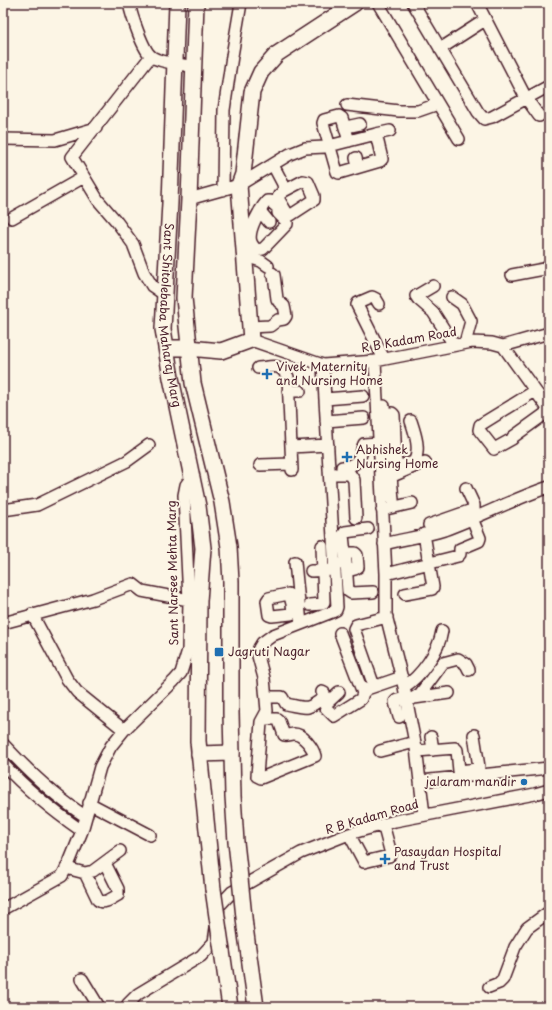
<svg xmlns="http://www.w3.org/2000/svg" width="552" height="1010" viewBox="0 0 552 1010" font-family="'Playpen Sans',sans-serif">
<style>
.lines{fill:none;stroke-linecap:round;stroke-linejoin:round}
.minor-casing{stroke:#4a1f2b;stroke-width:14}
.major-casing{stroke:#4a1f2b;stroke-width:18}
.minor{stroke:#fcf5e5;stroke-width:11}
.major{stroke:#fcf5e5;stroke-width:15}
.major-bridge-casing{stroke:#4a1f2b;stroke-width:18;stroke-linecap:butt}
.major-bridge{stroke:#fcf5e5;stroke-width:15}
.poi-dot{fill:#1f6fb2;stroke:#fcf5e5;stroke-width:1.5}
.labels{text-anchor:middle;stroke-width:4;stroke-linejoin:round;paint-order:stroke}
.street-label{font-size:12px;fill:#4a1f2b;stroke:#fcf5e5}
.poi-label{font-size:12px;fill:#4a1f2b;stroke:#fcf5e5;text-anchor:start}
</style>
<rect width="100%" height="100%" fill="#fcf5e5"/>
<filter id="ink" filterUnits="userSpaceOnUse"><feTurbulence type="fractalNoise" baseFrequency=".025" numOctaves="2"/><feDisplacementMap in="SourceGraphic" scale="8" xChannelSelector="R" yChannelSelector="G"/><feConvolveMatrix kernelMatrix="1 2 1 2 8 2 1 2 1" color-interpolation-filters="sRGB"/></filter>
<g filter="url(#ink)">
<g class="lines">
<g class="minor-casing">
<path id="minor" d="M129,3C131,14 143,51 152,57C161,63 182,64 194,67
M378,3L459,139
M413,3L478,112L484,119L492,117L549,86
M477,3L526,98L539,116
M440,49L485,20
M151,56L72,157L98,200L117,222L133,244L144,273L152,286L165,295
M347,105L399,111H418L438,104
M346,127L360,124
M376,134L390,131
M3,139L55,140L96,128
M356,158L358,167
M273,165L283,184L284,191L279,195L278,198L287,213L291,215L314,200V196L308,182L303,181L284,191
M223,190L224,110L232,56L241,3
M189,199L239,185L290,154L305,148L325,147L376,134L382,159L380,161L339,173L337,172L323,123L324,120L339,116L342,118L349,141
M260,211L269,222
M12,218L84,177
M245,256L256,250L263,249L287,224V222L278,213V208L270,201H267C260,209 247,231 251,242C252,245 255,248 256,250
M245,256L261,261L268,266
M512,275L544,269L549,266
M433,286L416,296L418,299L433,312L454,345
M452,297L462,304L471,321L465,343
M379,304L376,299L372,297L358,303L357,305L384,359
M250,327L270,326L278,320L284,319L286,316L284,306L279,302L277,299L274,275L272,273
M251,340L323,365L375,361L472,342L492,343L503,346L549,333
M503,346L549,410
M375,361L386,574V615L404,687L416,748L424,815
M258,368C273,367 279,362 288,377L292,470
M288,391H300
M535,391L480,425L479,430L494,449L512,439L513,437L549,411
M325,399L363,396
M384,406L389,469
M386,414L392,413L394,415L396,464L399,466L414,462C421,450 415,433 411,421
M326,421L364,418
M291,447L328,445
M260,465L291,464
M342,467C352,467 358,463 361,454C362,450 362,448 364,444L378,443
M330,474H350L354,480L356,518
M391,476L393,500
M381,481L425,462
M3,510L37,505L127,461L149,445
M382,510L412,503
M429,525L469,511
M384,544C404,539 425,536 444,530C480,517 513,499 549,487
M345,553H355L357,555L358,567L355,569L347,571
M295,562L301,624
M346,563L348,591L351,593L373,592
M335,564L346,563L343,535L345,532L368,529
M311,571L331,570
M386,574L458,556L460,554V549L479,541L480,538L469,511L474,509V505L466,488
M405,594L432,589L433,587L424,534
M292,604L293,613L291,614L272,616L269,615L267,601L269,598L288,594L290,596L292,604L299,603
M310,605L322,604L324,602L322,546
M32,614L67,679L77,692L124,730
M3,623L93,599L133,584L142,591L189,600
M340,633L363,693
M374,686L354,629L356,625L387,617
M404,687C421,676 439,651 442,631
M339,692L325,705L326,708L334,716L361,699L363,693L367,689L402,677
M266,697H282L286,704C306,708 306,711 323,698L324,693L322,692
M414,698L449,693
M407,702L420,694L443,663L458,659L466,664L469,670
M399,717L395,702L397,700L406,698
M263,719H277L279,721L284,735C288,736 290,734 294,734C303,734 313,748 315,756L261,778L257,776L261,722L267,711L264,678L258,656L259,648L262,643L273,635L332,612L336,610L337,607L323,365
M431,737L433,750
M3,744C29,772 54,796 85,816
M380,751L415,742
M417,751L455,748L457,750L459,771L477,769L479,767L474,735
M3,764C27,790 53,811 82,831
M420,781L549,768
M89,803L150,835
M349,834L364,862L389,856L391,854L383,824
M66,868L85,873L93,871L120,851
M85,873L98,900C104,905 112,898 118,895V889L105,863
M3,909L62,876L69,863L82,831L100,767L111,746L124,730L174,681L181,673L188,650L189,600L184,495L186,485L191,478
M82,979L99,1007
M489,987L499,983L503,979L515,947L527,928L549,912
M127,1007L128,1004L138,994L201,956L214,942L219,906L232,892L301,853L349,834L395,821L535,794L549,790"/>
</g>
<g class="major-casing">
<g id="major">
<path id="s1" d="M177,3L170,203L163,329L171,378L198,506L203,548L199,601L198,741L213,889"/>
<path d="M196,3L189,199L184,298L193,383L222,502L229,547L231,582V713L233,796L236,842L239,869"/>
<path d="M167,348H189L221,351L251,340L239,185L243,174L252,92L261,72L277,54L355,3"/>
<path d="M199,754L232,753"/>
<path d="M245,927L256,1007"/>
<path d="M222,951L230,1007"/>
</g>
</g>
<use href="#minor" class="minor"/>
<use href="#major" class="major"/>
<g class="major-bridge-casing">
<path id="major-bridge" d="M239,869L245,927
M213,889L222,951"/>
</g>
<use href="#major-bridge" class="major-bridge"/>
</g>
</g>
<g class="poi-dot">
<path d="M265 368h4v4h4v4h-4v4h-4v-4h-4v-4h4z"/>
<path d="M345 451h4v4h4v4h-4v4h-4v-4h-4v-4h4z"/>
<rect x="214" y="647" width="10" height="10" rx="2"/>
<circle cx="524" cy="782" r="4"/>
<path d="M383 853h4v4h4v4h-4v4h-4v-4h-4v-4h4z"/>
</g>
<g class="labels">
<g class="street-label">
<text dy="4" stroke="none"><textPath href="#s1" startOffset="313">Sant Shitolebaba Maharaj Marg</textPath></text>
<text transform="translate(409 340) rotate(-10)" y="4">R B Kadam Road</text>
<text transform="translate(173 573) rotate(-91)" y="4">Sant Narsee Mehta Marg</text>
<text transform="translate(372 817) rotate(-16)" y="4">R B Kadam Road</text>
</g>
<g class="poi-label">
<text x="276" y="371">Vivek Maternity<tspan x="276" dy="14">and Nursing Home</tspan></text>
<text x="356" y="454">Abhishek<tspan x="356" dy="14">Nursing Home</tspan></text>
<text x="228" y="656">Jagruti Nagar</text>
<text x="516" y="786" text-anchor="end">jalaram mandir</text>
<text x="394" y="856">Pasaydan Hospital<tspan x="394" dy="14">and Trust</tspan></text>
</g>
</g>
<rect width="552" height="1010" fill="none" stroke="#fcf5e5" stroke-width="16"/>
<rect x="8" y="8" width="536" height="994" fill="none" stroke="#4a1f2b" stroke-width="1.5" filter="url(#ink)"/>
</svg>
